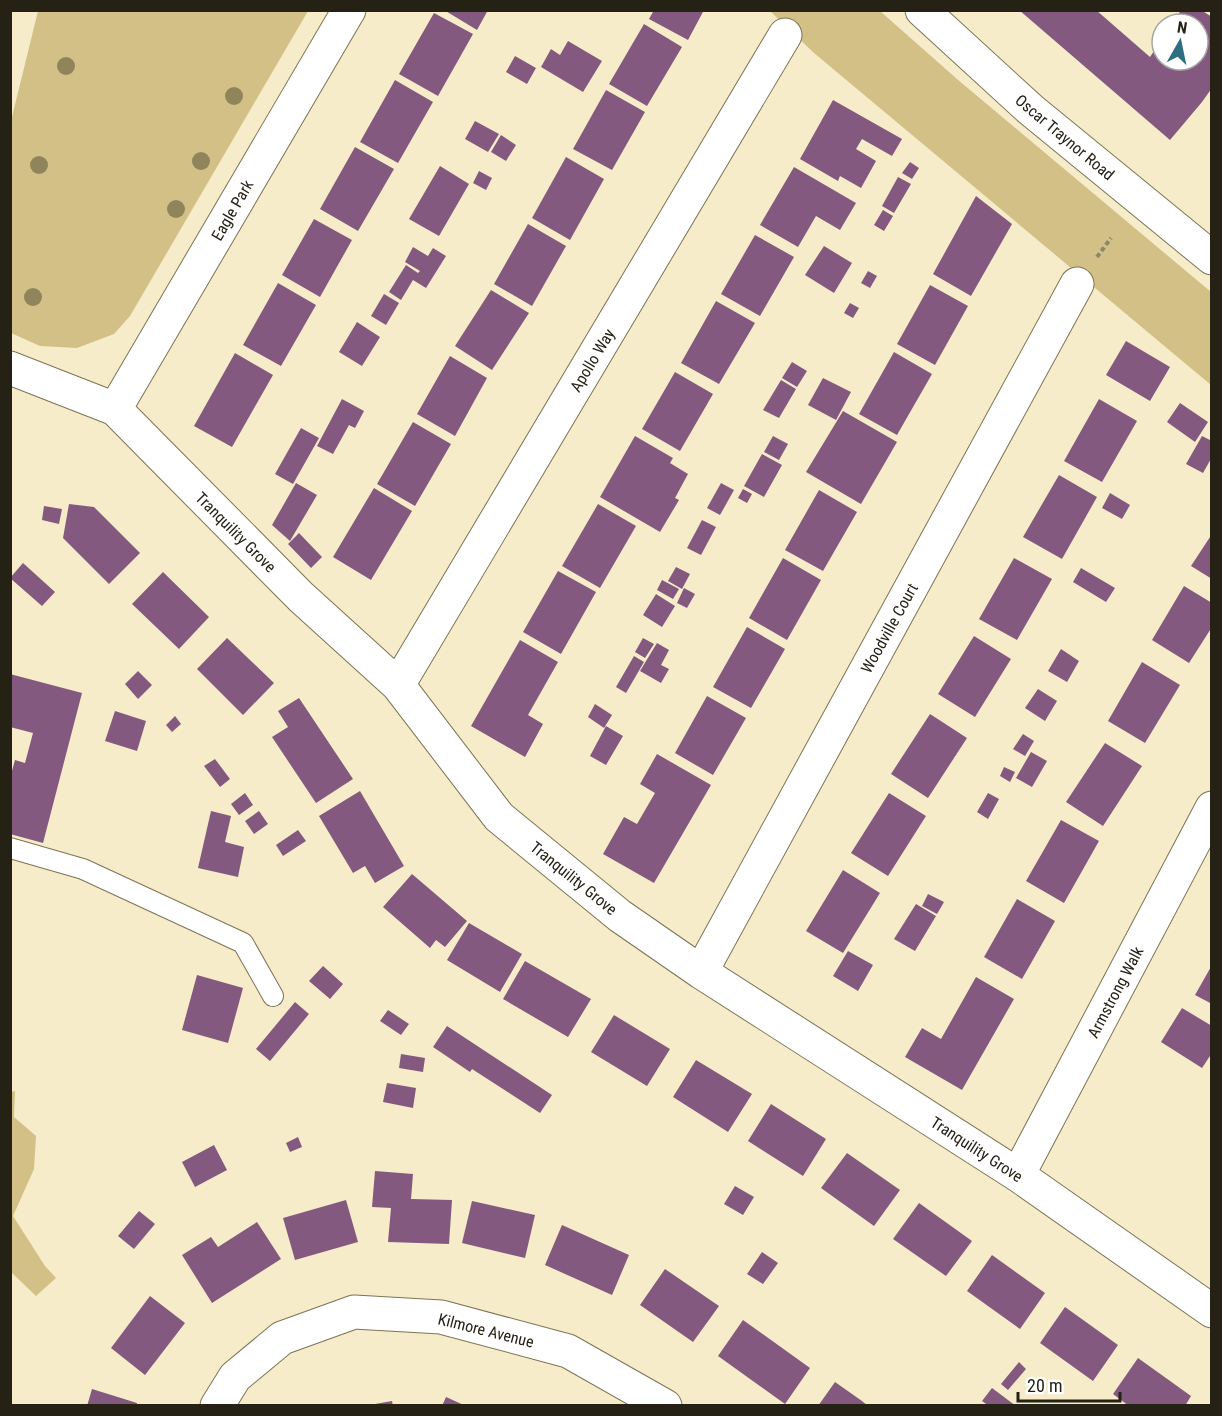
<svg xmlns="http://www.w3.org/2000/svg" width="1222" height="1416" viewBox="0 0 1222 1416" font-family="'Roboto Condensed',sans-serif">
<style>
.green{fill:#d3c087}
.building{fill:#84597f}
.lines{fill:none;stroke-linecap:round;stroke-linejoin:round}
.service-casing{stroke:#7d7355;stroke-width:22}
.minor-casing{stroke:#7d7355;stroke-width:35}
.secondary-casing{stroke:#7d7355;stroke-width:35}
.path{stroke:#8d866f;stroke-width:4;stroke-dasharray:4.5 3;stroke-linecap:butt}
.service{stroke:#fff;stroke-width:20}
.minor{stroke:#fff;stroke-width:33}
.secondary{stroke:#fff;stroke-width:33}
.tree{fill:#90845b}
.labels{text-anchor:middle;stroke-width:6;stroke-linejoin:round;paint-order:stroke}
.street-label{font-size:16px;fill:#252115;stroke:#fff}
</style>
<rect width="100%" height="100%" fill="#f7ecca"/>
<path class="green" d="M38,11H308L130,316L114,334L77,348L40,346L11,333V121Z
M770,11H880L957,79L1211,292V385L814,53Z
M15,1091L14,1117L36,1136L34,1169L13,1216L45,1266L56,1278L36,1296L11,1272L10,1092Z"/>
<path class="building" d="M444,10H488L477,30Z
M654,10H704L688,40L649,19Z
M1019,10H1096L1150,57L1162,39V60H1198V24H1172L1181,10H1201L1212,17V88L1202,102L1170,140Z
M434,13L473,34L438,96L399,74Z
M644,24L682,47L647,106L609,84Z
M568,41L602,61L583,92L541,67L551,49L560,55Z
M515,56L536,68L527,84L506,72Z
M395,80L433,102L398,163L360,142Z
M606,90L645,112L612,170L573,149Z
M833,100L902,139L892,156L862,139L856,149L876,161L861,188L840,176L838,181L800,159Z
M475,121L499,134L488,152L465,139Z
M501,135L516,145L506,161L491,152Z
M355,147L394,169L358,231L320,209Z
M566,157L604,179L570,240L532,218Z
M910,162L919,168L912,179L902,173Z
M440,166L469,184L439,236L409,219Z
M794,167L856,203L840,230L816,216L798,247L760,225Z
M479,171L492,178L486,190L473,183Z
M898,177L911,184L894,213L882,206Z
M976,196L1012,224L971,296L933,274Z
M883,210L893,216L884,231L874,225Z
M314,219L352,240L320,297L282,275Z
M528,224L566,246L532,306L494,284Z
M755,235L794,257L760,316L721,294Z
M824,246L852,263L834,293L805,275Z
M413,247L428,256L433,248L446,256L426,288L413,280L401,300L389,292L406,265L418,273L420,271L405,262Z
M868,271L877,276L870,288L861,283Z
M278,283L316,305L281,366L243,345Z
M930,285L968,306L935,365L897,344Z
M491,290L529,313L492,370L455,346Z
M384,294L399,303L386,325L371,316Z
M716,301L755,323L719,384L681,363Z
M850,303L859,308L853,318L844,313Z
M357,322L380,337L362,366L339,352Z
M1126,341L1170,367L1150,401L1106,375Z
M894,352L932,374L897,435L859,414Z
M235,353L273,375L232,447L194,426Z
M450,356L487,378L455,436L417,414Z
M792,362L807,371L797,387L782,378Z
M675,372L713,394L680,451L642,429Z
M823,378L851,392L836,420L808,405Z
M781,380L796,389L779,418L763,410Z
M342,399L364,411L355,428L349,425L333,454L317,446Z
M1099,399L1137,421L1102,482L1064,461Z
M1180,403L1208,422L1195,442L1167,422Z
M843,411L897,442L861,504L806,472Z
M413,422L451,444L415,506L377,484Z
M301,428L319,438L293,484L275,474Z
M635,436L673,458L670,463L688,474L675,498L679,500L660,532L600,497Z
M773,436L788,444L779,460L764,452Z
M1202,436L1212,441V457L1203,473L1186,464Z
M762,454L782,465L764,497L744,486Z
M1059,475L1097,497L1062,559L1023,537Z
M296,483L317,495L290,541L272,525Z
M721,483L734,490L720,515L707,508Z
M374,488L412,511L371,580L333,557Z
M743,489L752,494L747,503L738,498Z
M819,490L857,512L823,571L785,550Z
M1110,493L1130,505L1122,519L1102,508Z
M69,504L94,507L140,553L109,584L63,538Z
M598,504L636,526L600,588L562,566Z
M44,506L62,509L59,524L42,520Z
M702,520L716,527L701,555L687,548Z
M299,533L322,557L311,568L288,544Z
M1212,534V579L1191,566Z
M783,558L821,580L787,640L749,618Z
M1014,558L1052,579L1017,640L979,619Z
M23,563L55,592L42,606L10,578Z
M676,567L690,574L682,589L668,581Z
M1081,568L1115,588L1106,602L1073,582Z
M558,571L596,592L561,654L523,632Z
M163,572L209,617L179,649L132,604Z
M662,580L679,589L673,599L657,590Z
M1184,586L1212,603V627L1189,663L1152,640Z
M684,588L695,594L687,608L677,603Z
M656,594L675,606L662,627L643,615Z
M747,627L785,649L751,708L713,687Z
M974,636L1011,659L975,717L938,694Z
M227,638L274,683L243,715L197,669Z
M643,638L654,644L645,658L635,652Z
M520,640L558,662L528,715L543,724L525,757L471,726Z
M657,643L669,650L661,665L669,669L661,683L640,671Z
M1061,649L1079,661L1067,682L1048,671Z
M634,656L644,662L626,693L616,687Z
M1142,662L1180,685L1145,743L1108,721Z
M138,671L152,685L138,699L125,684Z
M10,674L82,693L43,843L10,834V778L15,760L25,763L33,733L10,727Z
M1038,689L1057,701L1045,721L1025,708Z
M707,696L746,718L713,775L675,753Z
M299,698L353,779L316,803L272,737L288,727L278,711Z
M595,704L612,715L604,728L588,717Z
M115,711L146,721L137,751L105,741Z
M930,714L967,738L928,798L891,774Z
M175,716L181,724L172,732L166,725Z
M606,726L623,736L606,765L590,756Z
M1023,734L1034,741L1025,756L1013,749Z
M1105,743L1142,766L1103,826L1066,802Z
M1031,752L1047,761L1032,787L1016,778Z
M657,754L711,785L654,883L603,854L624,817L637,824L655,793L640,784Z
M215,759L230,779L220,787L204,766Z
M1004,767L1015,772L1010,782L1000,776Z
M360,791L404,866L375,883L365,866L353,873L319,816Z
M245,793L253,805L239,815L231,804Z
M889,793L926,816L888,876L851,853Z
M988,793L999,799L988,819L977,812Z
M211,811L231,816L225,842L244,847L238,877L198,868Z
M259,811L268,824L254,834L245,821Z
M1061,820L1099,841L1064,903L1026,881Z
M298,830L306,841L283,856L276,845Z
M843,870L880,893L843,953L806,931Z
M412,874L467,921L445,947L436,940L430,948L383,907Z
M928,894L944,902L937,914L922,906Z
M1017,899L1055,921L1022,979L984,957Z
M916,904L936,916L915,951L894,939Z
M469,923L522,954L500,992L447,960Z
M848,951L873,965L858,991L833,976Z
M525,961L591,999L568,1037L503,999Z
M1212,965V1004L1195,995Z
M323,966L343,984L330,999L309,981Z
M197,975L243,988L228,1043L182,1030Z
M976,977L1014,999L962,1090L905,1057L922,1028L941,1039Z
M295,1002L309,1014L270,1061L256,1049Z
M1182,1008L1212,1026V1053L1202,1068L1161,1042Z
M388,1010L409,1024L401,1035L380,1021Z
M614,1015L670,1049L647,1086L591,1052Z
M447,1026L552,1095L540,1113L472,1069L470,1072L433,1047Z
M401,1054L425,1058L423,1072L399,1068Z
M696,1060L752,1094L728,1132L673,1097Z
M387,1083L416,1088L413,1108L383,1102Z
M771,1104L826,1139L803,1176L748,1141Z
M298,1137L302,1147L290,1152L286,1143Z
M214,1145L227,1170L195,1187L182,1162Z
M847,1153L900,1190L874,1226L821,1188Z
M375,1171L413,1174L411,1199L452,1200L449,1244L388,1242L391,1208L372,1207Z
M735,1186L754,1197L743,1215L724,1204Z
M346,1200L358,1242L295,1260L283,1218Z
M472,1201L535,1215L525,1258L462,1243Z
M919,1203L972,1241L946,1276L893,1239Z
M139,1211L155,1224L134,1249L118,1236Z
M257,1222L281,1259L212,1303L182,1255L211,1237L218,1247Z
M562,1225L629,1255L612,1295L545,1265Z
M762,1252L778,1263L763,1284L747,1274Z
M992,1255L1045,1293L1020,1329L967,1291Z
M665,1269L719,1306L693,1342L640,1305Z
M150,1296L185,1323L145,1375L111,1348Z
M1065,1307L1118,1345L1093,1381L1040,1343Z
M743,1320L810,1368L785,1404L718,1356Z
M1138,1358L1191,1396L1185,1406H1129L1113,1394Z
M1019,1362L1026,1369L1008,1390L1001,1384Z
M835,1382L862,1401L868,1406H818Z
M992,1388L1016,1406H989L982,1401Z
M92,1389L137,1403V1406H87Z
M446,1397L466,1406H442Z
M392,1401L393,1406H375V1404Z"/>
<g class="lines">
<g class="service-casing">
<path id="service" d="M10,848L83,869L243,943L273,996"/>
</g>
<g class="minor-casing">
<path id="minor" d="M10,368L115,409L301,597L398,685L499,817L620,916L701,972L1018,1175L1212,1311
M115,409L349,10
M398,685L785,35
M701,972L1077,284
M1018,1175L1212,808
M217,1406L235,1377L282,1338L354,1312L441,1317L568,1351L665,1406"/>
</g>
<g class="secondary-casing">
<path id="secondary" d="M922,10L1030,109L1212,258"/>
</g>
<path class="path" d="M1097,257L1111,238"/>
<use href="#service" class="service"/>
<use href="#minor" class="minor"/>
<use href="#secondary" class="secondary"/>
</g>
<g class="tree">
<circle cx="66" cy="66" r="9"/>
<circle cx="234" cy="96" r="9"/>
<circle cx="201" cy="161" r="9"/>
<circle cx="39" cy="165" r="9"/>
<circle cx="176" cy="209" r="9"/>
<circle cx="33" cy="297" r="9"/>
</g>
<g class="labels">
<g class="street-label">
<text transform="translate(1065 137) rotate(40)" y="6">Oscar Traynor Road</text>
<text transform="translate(232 210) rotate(-60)" y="6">Eagle Park</text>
<text transform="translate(592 360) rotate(-59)" y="6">Apollo Way</text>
<text transform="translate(236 532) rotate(45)" y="6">Tranquility Grove</text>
<text transform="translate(889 628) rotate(-61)" y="6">Woodville Court</text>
<text transform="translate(574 878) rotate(39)" y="6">Tranquility Grove</text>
<text transform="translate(1115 992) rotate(-62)" y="6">Armstrong Walk</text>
<text transform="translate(977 1149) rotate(33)" y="6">Tranquility Grove</text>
<text transform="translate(486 1330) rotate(14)" y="6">Kilmore Avenue</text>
</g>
</g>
<rect width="1222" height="1416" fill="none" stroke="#252115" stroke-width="24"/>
<g transform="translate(1180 42) rotate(9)"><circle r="28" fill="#ffffff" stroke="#a8a6a1" stroke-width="1.5"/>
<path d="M0-4.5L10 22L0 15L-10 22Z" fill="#2e6e82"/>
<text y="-9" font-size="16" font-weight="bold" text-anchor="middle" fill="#252115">N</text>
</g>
<path d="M1018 1392v9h102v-9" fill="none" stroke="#252115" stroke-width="3"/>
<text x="1027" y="1392" font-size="18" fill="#252115" stroke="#ffffff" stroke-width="4.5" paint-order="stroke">20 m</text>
</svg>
